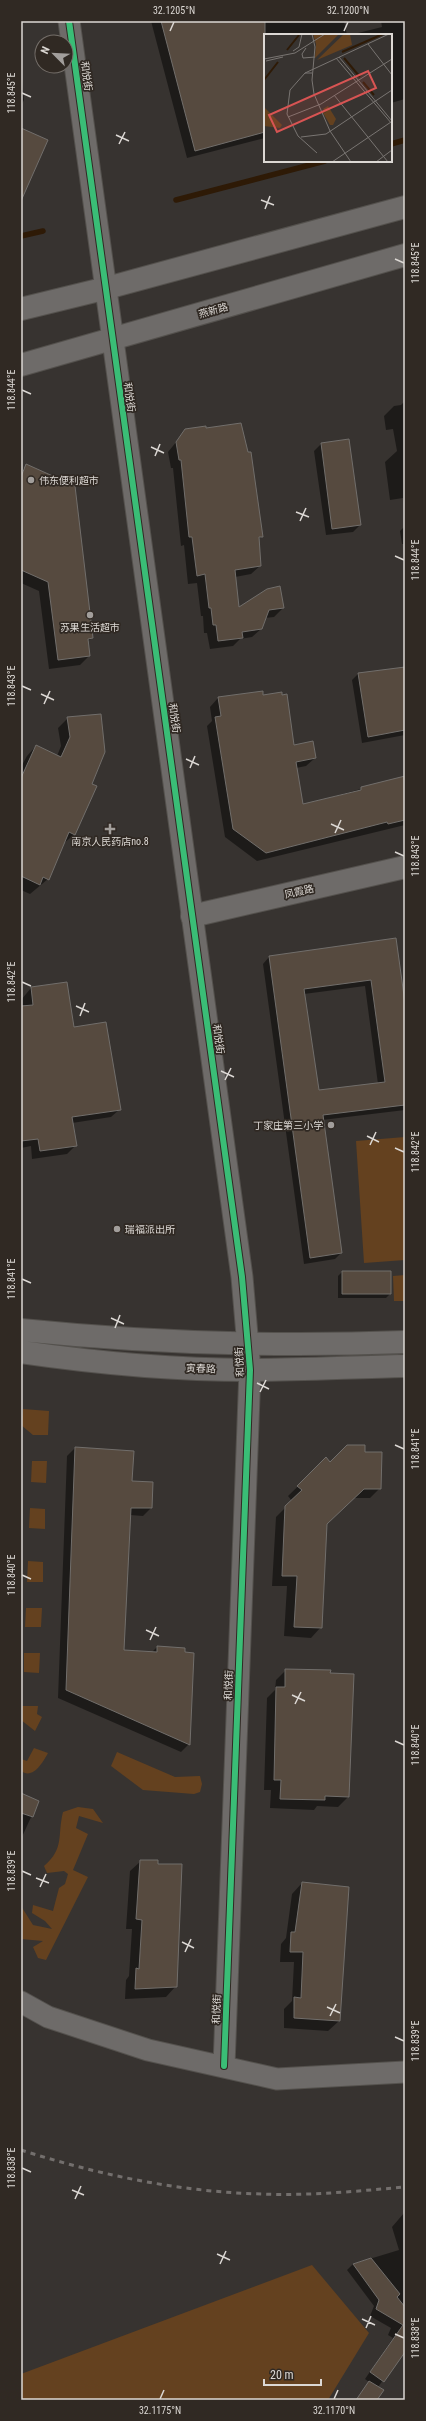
<svg xmlns="http://www.w3.org/2000/svg" width="426" height="2421" viewBox="0 0 426 2421" font-family="'Roboto Condensed','Noto Sans SC',sans-serif">
<style>
.green{fill:#64411f}
.shadow{fill:#0007;fill-rule:evenodd}
.lines{fill:none;stroke-linecap:round;stroke-linejoin:round}
.stream{stroke:#2e1a06;stroke-width:5.5}
.building{fill:#564a3f;stroke:#716e6b;fill-rule:evenodd}
.street-casing{stroke:#54514d;stroke-width:23}
.secondary-casing{stroke:#54514d;stroke-width:24}
.street{stroke:#6e6b69;stroke-width:21}
.secondary{stroke:#6e6b69;stroke-width:22}
.rail{stroke:#736f6d;stroke-width:3;stroke-dasharray:5 5;stroke-linecap:butt}
.cycleway-casing{stroke:#302923;stroke-width:8}
.cycleway{stroke:#3abd76;stroke-width:6}
.ticks{fill:none;stroke:#dcd8d4;stroke-width:1.5}
.poi-dot{fill:#a29e9b;stroke:#302923;stroke-width:1.5}
.labels{text-anchor:middle;stroke-width:3.5;stroke-linejoin:round;paint-order:stroke}
.street-label{font-size:10px;fill:#dcd8d4;stroke:#302923}
.poi-label{font-size:10px;fill:#dcd8d4;stroke:#302923;text-anchor:start}
.inset-river{fill:none;stroke:#2e1a06;stroke-width:2}
.inset-road{fill:none;stroke:#797572;stroke-width:1}
.view{fill:#d85453;fill-opacity:0.15;stroke:#d85453;stroke-width:2}
.inset-edge{fill:none;stroke:#dcd8d4;stroke-width:2}
.neatline{fill:none;stroke:#dcd8d4;stroke-width:1.5}
.ticks-label{font-size:10px;text-anchor:middle;fill:#dcd8d4}
</style>
<rect width="100%" height="100%" fill="#373330"/>
<path class="green" d="M405,1137V1260L364,1263L356,1141Z
M405,1275V1301H394L393,1276Z
M23,1409L49,1411L48,1435H33L21,1425Z
M32,1461H47L46,1483L31,1482Z
M30,1508L45,1509V1529L29,1528Z
M28,1561L43,1562V1582H27Z
M26,1608H42L41,1627H25Z
M24,1653H40L39,1673L24,1672Z
M22,1706H38L37,1714L42,1717L35,1731L21,1720Z
M34,1748L48,1753C43,1762 33,1780 21,1771V1759L27,1761Z
M117,1752L175,1777L200,1776L202,1784L200,1792L194,1794L143,1790L111,1766Z
M78,1807L93,1809L103,1823L79,1816L76,1828L88,1834L73,1870L88,1877L46,1960L38,1958L33,1947L43,1941L21,1939V1906L33,1925L52,1929L45,1921L32,1913L33,1905L53,1911L59,1888L65,1884L68,1874L64,1871L47,1873L44,1866C65,1848 57,1836 63,1812Z
M312,2265L369,2333L328,2400H21V2374Z"/>
<path class="shadow" d="M151,21H344L347,35H265V138L187,158Z
M381,21H405V99L391,103V35H350L382,27Z
M21,71L24,100L21,106Z
M405,401V509L403,498L390,500L385,462L397,451L393,429L386,430L384,416L394,406L401,405Z
M186,430L262,536L258,540L260,566L251,574L235,577L238,609L283,608L274,617L265,618L261,629L252,637L240,639L233,646L210,649L207,633H204L203,616H201L197,583L188,584L184,545L181,546L173,468H171L168,452Z
M348,441L360,525L353,532L326,535L314,451L321,444Z
M27,465L92,638L87,642L89,656L80,665L49,669L39,591L21,583V471Z
M405,526V544H402L400,531Z
M405,668V735L362,743L352,680L358,674Z
M263,696L293,746L315,758L306,766L296,768L302,805L405,777V825L257,861L225,837L207,726L212,721L210,707L218,698Z
M68,718L91,784L75,834L64,843L48,879L30,894L21,890V767L27,756L36,746L57,756L61,746L58,728Z
M395,940L405,1011V1110L322,1120L341,1253L335,1259L304,1264L263,964L269,957ZM365,986L378,1084L318,1091L304,994Z
M31,988L73,1028L120,1109L111,1117L72,1123L76,1145L67,1154L32,1159L31,1146L21,1148V1000Z
M342,1272L390,1294L386,1298H338V1276Z
M75,1448L131,1482L151,1508L143,1516L130,1515L123,1651L152,1652L157,1647L189,1744L181,1752L58,1698L67,1456Z
M364,1453L380,1488L370,1498H353L326,1524L321,1627L311,1638L284,1636L287,1586H272L276,1517L292,1501L288,1496L326,1459L330,1463Z
M286,1670L348,1797L338,1807L317,1806L314,1810L270,1808L271,1790H264L267,1698L275,1690L276,1680Z
M21,1794L38,1802L21,1839Z
M141,1861L176,1986L166,1997L125,1999L126,1980L129,1976L132,1929H126L130,1871Z
M302,1883L339,2021L328,2031L284,2028V2009L292,2001L294,1962H280L281,1944L286,1938L292,1894Z
M404,2213L405,2350L378,2387L376,2400H356L369,2382L365,2379L393,2338L388,2335L391,2328L370,2316L374,2306L347,2270L353,2264L399,2250L392,2227Z"/>
<g class="lines">
<path class="stream" d="M391,144L405,140
M176,200L325,161
M21,236L43,231"/>
</g>
<path class="building" d="M161,21H265V132L195,151Z
M21,128L48,140L21,201Z
M241,423L248,452H251L263,537H259L261,566L235,570L239,607L267,589L280,586L284,608L269,610L262,629L242,632L243,638L218,641L216,625H213L211,608H209L205,574L197,576L192,537H189L181,460H179L176,442L185,429L206,426V428Z
M349,439L361,525L332,529L321,443Z
M26,464L75,486L93,638L88,639L90,656L58,660L48,582L21,570V477Z
M405,667V730L368,737L358,673Z
M263,691V695L282,692V695L287,694L294,745L313,741L316,758L296,762L303,804L361,790V787L405,776V820L388,824L387,822L266,853L233,829L215,717L221,716L218,697Z
M101,714L105,752L92,784L97,786L75,835L69,832L49,880L43,877L40,885L21,876V778L36,745L61,757L70,737L67,717Z
M396,938L405,1003V1105L323,1115L342,1253L310,1258L269,956ZM371,980L385,1082L319,1090L304,989Z
M67,982L74,1027L106,1022L121,1110L72,1117L77,1146L40,1151L38,1139L21,1141V1006L33,1005L31,987Z
M342,1271H391V1294H342Z
M347,1445H365V1452H382L381,1489H364L327,1524L322,1628L294,1627L297,1576H282L285,1506L302,1490L297,1486L326,1457L330,1462Z
M75,1447L134,1451L132,1481L153,1482L152,1508H131L124,1650L157,1652V1646L185,1648V1652L194,1653L190,1745L66,1690Z
M285,1669L331,1670L330,1673L354,1674L349,1797L325,1796V1800L280,1799L281,1780H274L276,1687H285Z
M21,1793L39,1801L33,1817L21,1813Z
M140,1860H158V1864H182L177,1987L135,1989L136,1968L139,1969L142,1920L136,1919Z
M302,1882L349,1887L340,2021L294,2018V1997L301,1998L303,1952H290L291,1932H295Z
M371,2258L400,2294L397,2297L405,2307V2352L384,2382L370,2372L403,2325L376,2309L379,2300L353,2264Z
M369,2381L384,2390L377,2400H356Z"/>
<g class="lines">
<g class="street-casing">
<path id="street" d="M69,21L242,1277L250,1370L224,2066
M21,2002L48,2017L148,2050L277,2079L405,2072"/>
</g>
<g class="secondary-casing">
<path id="secondary" d="M21,309L107,288L405,207
M21,365L405,255
M192,916L405,867
M21,1330C149,1343 277,1347 405,1342
M21,1352C97,1363 174,1370 250,1370C302,1370 354,1367 405,1366"/>
</g>
<use href="#street" class="street"/>
<use href="#secondary" class="secondary"/>
<path class="rail" d="M21,2150C99,2175 180,2192 262,2194C310,2196 358,2191 405,2187"/>
<g class="cycleway-casing">
<path id="cycleway" d="M69,21L242,1277L250,1370L224,2066"/>
</g>
<use href="#cycleway" class="cycleway"/>
</g>
<path class="ticks" d="M170,31L174,22M344,31L348,22M22,93L31,97M116,135L129,141M119,144L125,132M261,200L274,205M265,209L270,196M395,259L404,263M22,390L31,394M151,447L164,453M155,456L160,444M296,512L309,517M300,521L306,508M395,556L404,560M22,686L31,690M41,694L54,700M44,704L50,691M186,759L199,765M190,768L195,756M331,824L344,830M335,833L341,820M395,852L404,856M22,982L31,986M76,1006L89,1012M80,1016L85,1003M221,1071L234,1077M225,1080L231,1068M367,1136L379,1142M370,1145L376,1132M395,1148L404,1152M22,1279L31,1283M111,1318L124,1324M115,1328L120,1315M257,1383L269,1389M260,1392L266,1380M395,1445L404,1449M22,1575L31,1579M146,1630L159,1636M150,1640L156,1627M292,1695L305,1701M295,1704L301,1692M395,1741L404,1745M22,1871L31,1875M36,1878L49,1883M40,1887L46,1874M182,1942L194,1948M185,1952L191,1939M327,2007L340,2013M330,2016L336,2004M395,2037L404,2041M22,2168L31,2172M72,2190L84,2195M75,2199L81,2186M217,2254L230,2260M220,2264L226,2251M362,2319L375,2325M366,2328L371,2316M395,2334L404,2338M160,2399L164,2390M334,2399L338,2390"/>
<g class="poi-dot">
<circle cx="31" cy="480" r="4"/>
<circle cx="90" cy="615" r="4"/>
<path d="M108 823h4v4h4v4h-4v4h-4v-4h-4v-4h4z"/>
<circle cx="331" cy="1125" r="4"/>
<circle cx="117" cy="1229" r="4"/>
</g>
<g class="labels">
<g class="street-label">
<text transform="translate(87 76) rotate(82)" y="4">和悦街</text>
<text transform="translate(213 310) rotate(-16)" y="4">燕新路</text>
<text transform="translate(130 397) rotate(82)" y="4">和悦街</text>
<text transform="translate(175 718) rotate(82)" y="4">和悦街</text>
<text transform="translate(299 891) rotate(-13)" y="4">凤霞路</text>
<text transform="translate(219 1039) rotate(82)" y="4">和悦街</text>
<text transform="translate(239 1362) rotate(-93)" y="4">和悦街</text>
<text transform="translate(201 1368) rotate(2)" y="4">寅春路</text>
<text transform="translate(228 1685) rotate(-88)" y="4">和悦街</text>
<text transform="translate(216 2009) rotate(-88)" y="4">和悦街</text>
</g>
<g class="poi-label">
<text x="39" y="484">伟东便利超市</text>
<text x="90" y="631" text-anchor="middle">苏果生活超市</text>
<text x="110" y="845" text-anchor="middle">南京人民药店no.8</text>
<text x="323" y="1129" text-anchor="end">丁家庄第三小学</text>
<text x="125" y="1233">瑞福派出所</text>
</g>
</g>
<g transform="translate(264 34)">
<rect width="128" height="128" fill="#373330"/>
<path d="M49,0H75L51,24L52,10ZM80,0H86L88,11L53,26ZM64,72L72,85L69,91H66L58,77L62,79L59,75ZM0,73L18,91L16,94L0,92Z" fill="#64411f"/>
<path class="inset-river" d="M23,16L35,1M78,18L119,0M80,24L96,43M0,46L14,28M99,48L110,61"/>
<path class="inset-road" d="M48,0L51,13L48,46L50,60L66,97L87,128M104,10L128,41M42,14L38,20L39,24L51,23M29,17L35,13L38,0M75,23L128,87M72,24L128,90M0,25L31,19L61,0M2,27L19,23M41,39L26,56L23,80L34,102L53,119M48,39H41L125,0M70,61L124,128M24,83L57,70L128,25M37,103L62,100L128,56M68,128L127,88M112,128L128,116"/>
<path class="view" d="M104,37L112,54L13,98L5,81Z"/>
<rect width="128" height="128" class="inset-edge"/>
</g>
<rect width="426" height="2421" fill="none" stroke="#302923" stroke-width="44"/>
<g transform="translate(54 54) rotate(294)"><circle r="19" fill="#302923" stroke="#756f6a"/>
<path d="M0-3L7 15L0 10L-7 15Z" fill="#a29e9b"/>
<text y="-6" font-size="11" font-weight="bold" text-anchor="middle" fill="#dcd8d4">N</text>
</g>
<path d="M264 2379v6h57v-6" fill="none" stroke="#dcd8d4" stroke-width="2"/>
<text x="270" y="2379" font-size="12" fill="#dcd8d4" stroke="#302923" stroke-width="3" paint-order="stroke">20 m</text>
<rect x="22" y="22" width="382" height="2377" class="neatline"/>
<g class="ticks-label">
<text x="174" y="14">32.1205°N</text>
<text x="348" y="14">32.1200°N</text>
<text transform="translate(11 93) rotate(-90)" y="4">118.845°E</text>
<text transform="translate(415 263) rotate(-90)" y="4">118.845°E</text>
<text transform="translate(11 390) rotate(-90)" y="4">118.844°E</text>
<text transform="translate(415 560) rotate(-90)" y="4">118.844°E</text>
<text transform="translate(11 686) rotate(-90)" y="4">118.843°E</text>
<text transform="translate(415 856) rotate(-90)" y="4">118.843°E</text>
<text transform="translate(11 982) rotate(-90)" y="4">118.842°E</text>
<text transform="translate(415 1152) rotate(-90)" y="4">118.842°E</text>
<text transform="translate(11 1279) rotate(-90)" y="4">118.841°E</text>
<text transform="translate(415 1449) rotate(-90)" y="4">118.841°E</text>
<text transform="translate(11 1575) rotate(-90)" y="4">118.840°E</text>
<text transform="translate(415 1745) rotate(-90)" y="4">118.840°E</text>
<text transform="translate(11 1871) rotate(-90)" y="4">118.839°E</text>
<text transform="translate(415 2041) rotate(-90)" y="4">118.839°E</text>
<text transform="translate(11 2168) rotate(-90)" y="4">118.838°E</text>
<text transform="translate(415 2338) rotate(-90)" y="4">118.838°E</text>
<text x="160" y="2414">32.1175°N</text>
<text x="334" y="2414">32.1170°N</text>
</g>
</svg>
